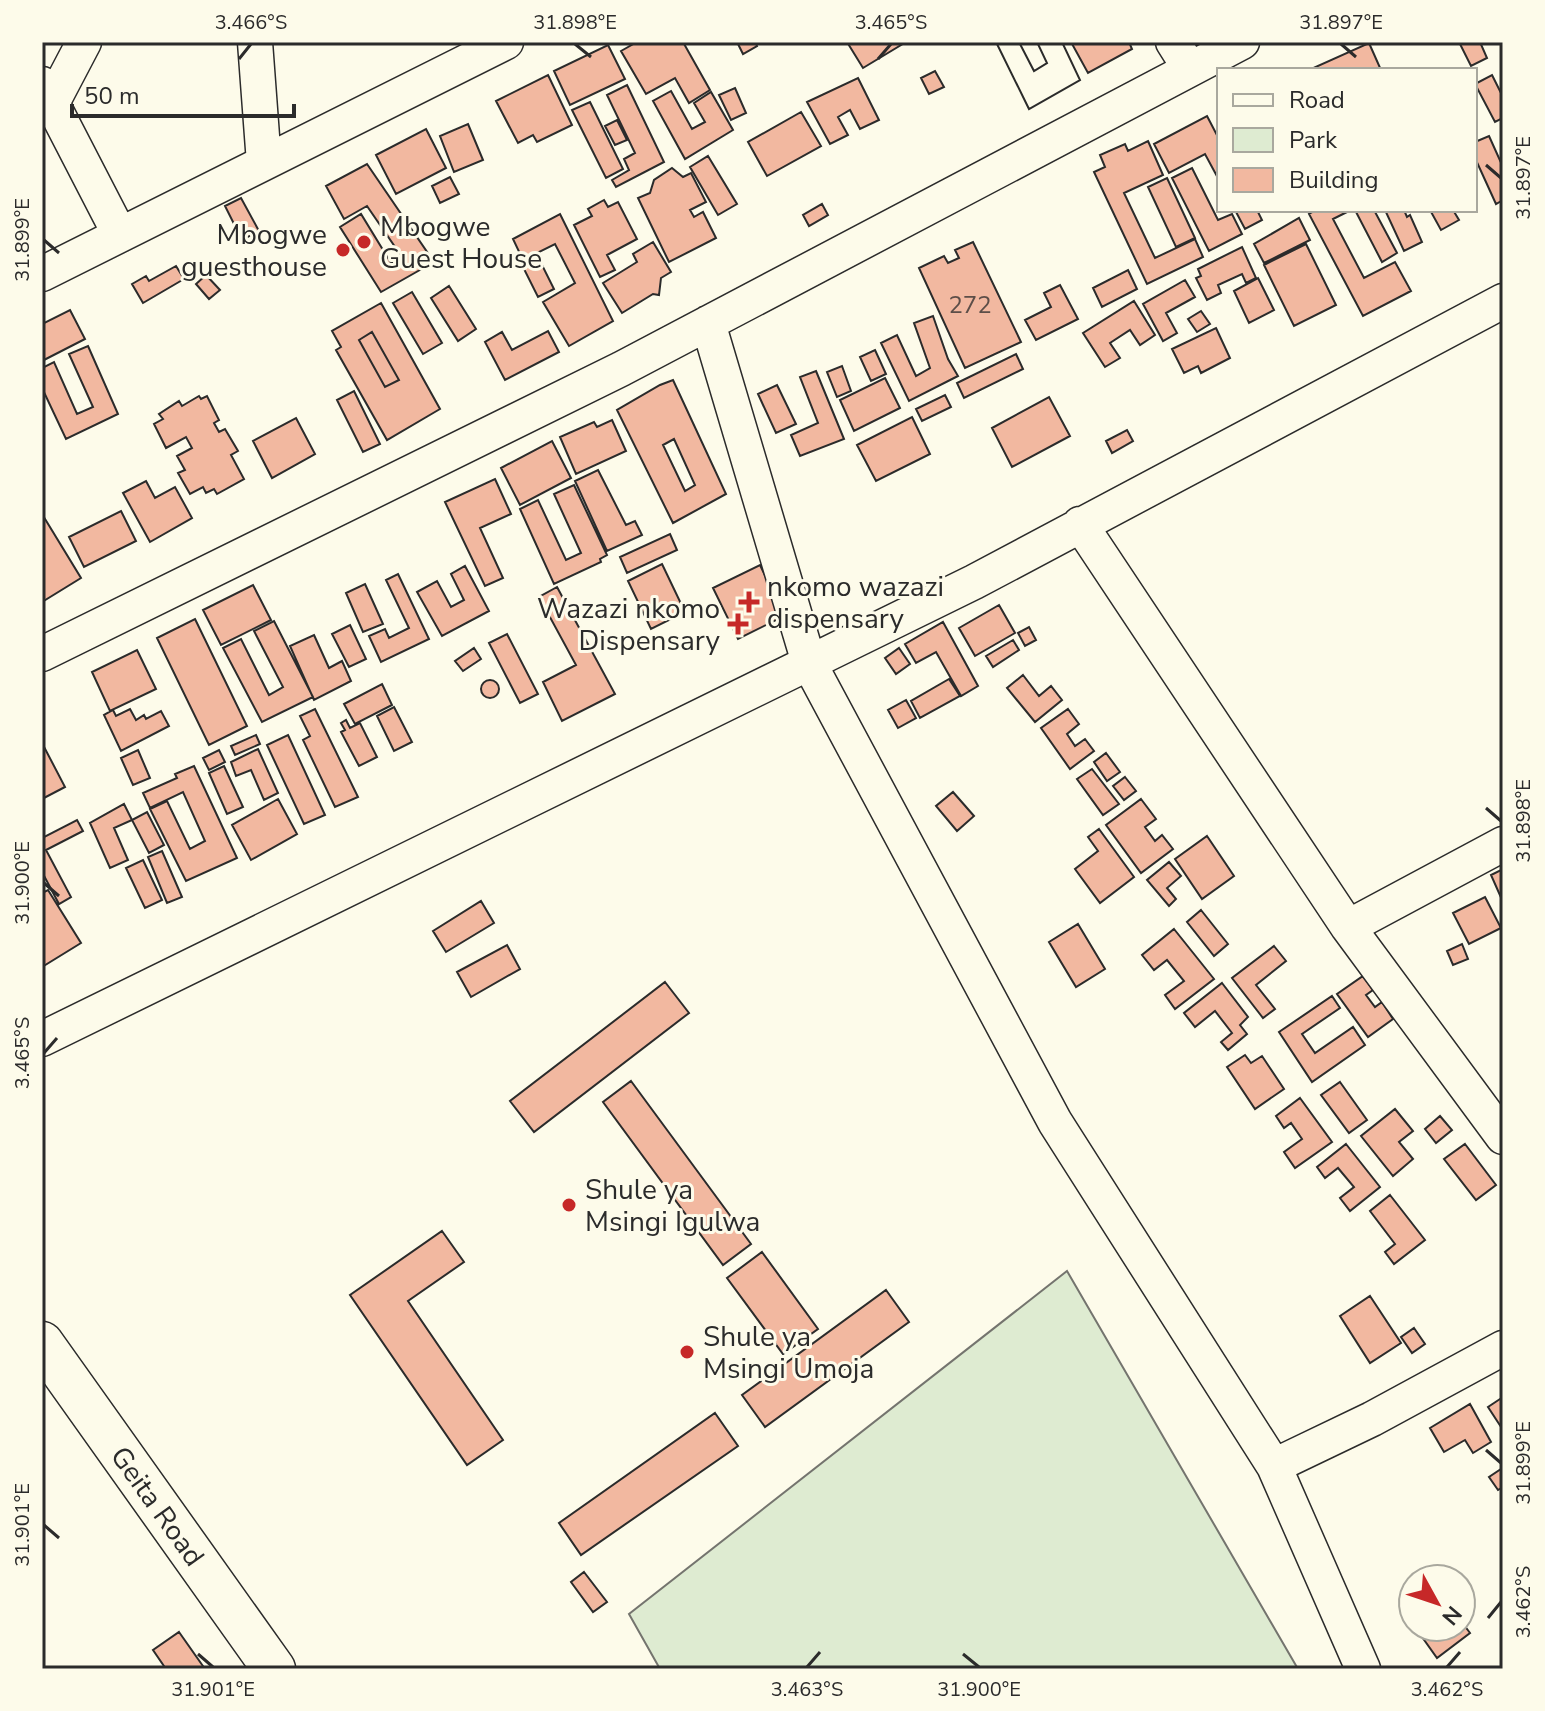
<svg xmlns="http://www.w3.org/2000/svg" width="1545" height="1711" viewBox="0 0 1545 1711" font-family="'Nunito Sans',sans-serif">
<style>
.green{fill:#deebd1;stroke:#74746e;stroke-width:2}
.building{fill:#f2b8a0;stroke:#2b2b2b;stroke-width:2;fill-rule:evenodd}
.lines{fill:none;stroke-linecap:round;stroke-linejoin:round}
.minor-casing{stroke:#2b2b2b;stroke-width:37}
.major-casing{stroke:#2b2b2b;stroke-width:45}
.minor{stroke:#fdfbea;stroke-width:34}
.major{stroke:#fdfbea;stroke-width:42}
.ticks{fill:none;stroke:#2b2b2b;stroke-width:3}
.poi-dot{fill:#c62828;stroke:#fdfbea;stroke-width:3}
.labels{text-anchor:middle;stroke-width:6;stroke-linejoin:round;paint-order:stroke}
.number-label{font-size:24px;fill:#5d4e48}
.poi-label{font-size:28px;fill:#2b2b2b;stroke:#fdfbea;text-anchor:start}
.street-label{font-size:28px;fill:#2b2b2b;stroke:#fdfbea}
.neatline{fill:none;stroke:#2b2b2b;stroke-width:3}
.ticks-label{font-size:20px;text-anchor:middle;fill:#2b2b2b}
</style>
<rect width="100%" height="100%" fill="#fdfbea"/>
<path class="green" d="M1067,1271L1298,1669H660L629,1614Z"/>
<path class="building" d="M637,42H683L710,90L689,103L675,78L646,94L621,51Z
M737,42H755L757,46L743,54Z
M847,42H906L863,68Z
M996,42H1019L1034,71L1047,63L1037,42H1062L1080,80L1029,109Z
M996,42H1019L1034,71L1047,63L1037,42H1062L1080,80L1029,109Z
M1071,42H1129L1132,49L1088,73Z
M1459,42H1480L1487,58L1471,66Z
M1369,43L1381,70H1312L1311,69Z
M608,45L625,79L570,105L554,71Z
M935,71L944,87L929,94L921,78Z
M548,75L572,125L537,142L533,135L518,143L496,101Z
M1492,75L1503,97V118L1495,122L1475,84Z
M858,78L879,120L860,129L850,110L838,117L848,135L830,144L807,102Z
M627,85L664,162L616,187L612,180L629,170L624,159L635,153L607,95Z
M735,88L746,113L731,120L719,95Z
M671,91L692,129L705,122L694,103L711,92L733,130L685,159L653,101Z
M590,102L623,169L606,178L572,110Z
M801,112L821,146L767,176L748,142Z
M1207,116L1219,139V180L1205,154L1169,173L1154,144Z
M617,120L627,140L615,145L605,126Z
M468,124L483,160L454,172L440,136Z
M426,129L446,168L396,194L376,155Z
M1489,136L1503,167V200L1496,204L1475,158V142Z
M1148,141L1163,175L1124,193L1155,258L1195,239L1203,257L1147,284L1094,172L1105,167L1100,155L1125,144L1128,151Z
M708,156L737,204L718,215L690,167Z
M367,164L434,262L381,292L340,227L361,214L391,263L402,257L367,206L344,219L326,186Z
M672,168L683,177L691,173L706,202L690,210L694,217L703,212L716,238L669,262L638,198L650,193L654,180Z
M1192,168L1218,220L1232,214L1242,234L1209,251L1172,178Z
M450,177L459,194L440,203L432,186Z
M1167,178L1195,238L1176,247L1148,187Z
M241,198L259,231L242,240L225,206Z
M604,200L608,207L618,202L637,239L607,255L615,270L600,277L574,225L592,216L588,209Z
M822,204L828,215L809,226L803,215Z
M1235,210H1257L1262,220L1245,229Z
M1316,210H1351L1333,219L1364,278L1395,262L1411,291L1363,316L1309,214Z
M1355,210H1374L1397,253L1382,262Z
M1385,210H1404L1407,217L1410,215L1422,242L1404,251Z
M1430,210H1453L1459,220L1441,230Z
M560,214L613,321L569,346L543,302L575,283L555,244L523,260L513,239Z
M1299,218L1310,240L1264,263L1254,244Z
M653,242L671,272L661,278L659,295L653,294L622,313L603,283L637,262L633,254Z
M973,242L1021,342L965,368L919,268L944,256L948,263L959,258L955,250Z
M1306,244L1336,305L1294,326L1264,265Z
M1242,247L1256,278L1246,283L1242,274L1218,285L1221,293L1207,300L1196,278L1201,276L1198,269Z
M536,253L554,289L538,297L520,261Z
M176,266L184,279L143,303L132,284L146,276L149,281Z
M1128,270L1137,289L1102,307L1093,288Z
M206,275L220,290L209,299L196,284Z
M1258,278L1274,310L1249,323L1234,291Z
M1185,280L1195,297L1166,313L1177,333L1163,341L1143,304Z
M1060,285L1078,319L1036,340L1025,320L1051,307L1044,293Z
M449,286L476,329L458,341L431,298Z
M412,292L442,343L423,354L393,303Z
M1134,301L1155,335L1140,345L1130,330L1110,343L1120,358L1105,367L1083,333Z
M381,303L440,409L387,440L336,350L341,347L332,331ZM372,332L399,380L385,387L359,340Z
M70,310L85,339L42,361V324Z
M1201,311L1210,324L1197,332L1188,319Z
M933,316L948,359L958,376L909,401L881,343L897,335L916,376L930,368L914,323Z
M1216,328L1230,358L1201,373L1198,366L1184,373L1172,349Z
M548,331L559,352L505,380L485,342L502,332L512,350Z
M372,332L399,380L385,387L359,340Z
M88,346L118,414L66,439L42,388V368L54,362L77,414L93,407L69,354Z
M875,350L886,374L871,381L860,357Z
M1016,354L1023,369L964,398L957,383Z
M842,366L851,391L837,397L827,372Z
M816,371L844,439L800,456L791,435L818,423L800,377Z
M885,378L900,408L854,431L840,400Z
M673,380L726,494L673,523L617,410L660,385ZM674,439L695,485L685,491L663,445Z
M777,385L796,424L776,433L758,394Z
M354,391L380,444L363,452L337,400Z
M945,395L951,407L922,421L916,409Z
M199,396L201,399L207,396L219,420L214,423L219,432L225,429L238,451L231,455L244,479L217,494L214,489L206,493L203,487L190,494L178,473L185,470L177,456L192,448L186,437L166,448L154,424L163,419L159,414L179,401L182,406Z
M1049,397L1070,436L1012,467L992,428Z
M912,417L930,454L876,481L857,445Z
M296,418L315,454L272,478L253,441Z
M612,420L626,451L576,474L560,437L594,422L597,427Z
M1127,430L1133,441L1112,453L1106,441Z
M552,441L571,478L520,505L501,468Z
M598,470L626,525L635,521L642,535L607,551L575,481Z
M495,479L511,514L480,528L503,578L485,586L445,502Z
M146,481L155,498L175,487L192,518L150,542L123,493Z
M574,485L607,555L600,559L601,562L554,584L520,509L538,500L566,560L581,553L554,494Z
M121,511L136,541L84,567L69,537Z
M42,514L81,578L42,602Z
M670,534L677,550L627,573L620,557Z
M662,564L685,612L651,629L628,581Z
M760,565L784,616L738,639L713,588Z
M465,566L489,611L442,636L417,592L437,581L451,607L464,600L451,574Z
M398,574L429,639L381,662L369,636L385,629L389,638L409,628L386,580Z
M365,584L383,624L363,632L346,593Z
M253,585L271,620L221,645L203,610Z
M557,587L615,694L562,721L543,682L576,665L539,597Z
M999,605L1015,633L975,656L959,628Z
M195,619L247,726L209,745L157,638Z
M274,621L313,697L262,722L223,648L241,639L269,695L283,687L254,631Z
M943,622L978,686L961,696L936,652L916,663L905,644Z
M350,625L366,659L349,667L332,634Z
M1029,627L1036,640L1025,646L1018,633Z
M507,634L538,694L520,703L489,643Z
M314,635L329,668L342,661L351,681L314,700L290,646Z
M1013,640L1019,650L993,667L986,656Z
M474,648L481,659L463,671L455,661Z
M899,648L910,664L896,674L885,658Z
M137,650L156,689L110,711L92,672Z
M1023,675L1039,696L1051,686L1062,700L1035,722L1007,688Z
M949,679L960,696L920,718L911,701Z
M481 689a9 9 0 1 1 18 0a9 9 0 1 1-18 0Z
M382,684L392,705L355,724L344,704Z
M906,700L916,718L898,728L888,710Z
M394,707L412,742L394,751L377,716Z
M130,709L136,720L144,715L146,719L161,711L169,726L121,751L104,715L113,710L116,716Z
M315,709L358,797L335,807L303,740L310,736L300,716Z
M1068,709L1079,724L1067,734L1075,746L1085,739L1094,751L1070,769L1041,728Z
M346,720L350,728L360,723L377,757L359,766L341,732L345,730L341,723Z
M256,735L260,744L235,755L231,746Z
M288,735L325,815L304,824L267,745Z
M42,743L65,787L42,799Z
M258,749L278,793L264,800L251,770L236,776L231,762Z
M138,750L150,778L133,785L121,758Z
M219,750L225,762L209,770L203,758Z
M1106,753L1120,772L1107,781L1094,762Z
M194,766L237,858L186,881L150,809L167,801L190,849L205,841L183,792L150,808L143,793L177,778L175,774Z
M224,766L243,807L227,814L209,773Z
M1092,769L1119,804L1103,815L1077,779Z
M1125,777L1136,791L1124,800L1113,786Z
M953,792L974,816L957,831L936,806Z
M278,799L297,834L251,860L232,825Z
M1141,799L1156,819L1145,827L1155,841L1162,835L1173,849L1141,873L1106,825Z
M124,804L132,820L114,828L128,860L110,868L90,823Z
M147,812L164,845L149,853L132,820Z
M77,820L83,831L46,850L71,897L59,904L42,872V838Z
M1099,829L1134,877L1100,903L1075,869L1098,851L1088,837Z
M1207,836L1234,876L1202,899L1175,859Z
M162,851L182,897L167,903L148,857Z
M143,860L162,900L145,908L126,868Z
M1169,862L1181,876L1167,888L1176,899L1169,906L1147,880Z
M1503,869V902L1491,875Z
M48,890L81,943L42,967V893Z
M1485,897L1501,928L1469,944L1453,913Z
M481,901L494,923L446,952L433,931Z
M1201,910L1228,944L1214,956L1187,922Z
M1078,924L1105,969L1076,987L1049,942Z
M1174,929L1214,979L1175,1009L1165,995L1184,981L1167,960L1154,970L1142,955Z
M1462,944L1468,959L1453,965L1447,951Z
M507,945L520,969L471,997L457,972Z
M1274,946L1286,961L1256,985L1275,1009L1263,1018L1232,978Z
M1363,976L1373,990L1366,995L1375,1007L1382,1002L1393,1019L1368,1037L1337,994Z
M665,982L689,1013L534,1132L510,1101Z
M1222,983L1248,1017L1240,1025L1247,1034L1228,1050L1221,1042L1232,1033L1215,1011L1195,1027L1184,1013Z
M1332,996L1340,1008L1302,1034L1315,1053L1353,1027L1365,1045L1312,1082L1279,1032Z
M1245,1055L1251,1063L1262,1056L1284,1089L1255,1109L1227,1067Z
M631,1081L751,1244L723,1265L603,1102Z
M1340,1082L1367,1120L1349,1133L1321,1095Z
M1300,1098L1332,1142L1295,1168L1284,1152L1302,1139L1291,1123L1284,1128L1276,1116Z
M1395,1109L1413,1131L1399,1142L1413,1159L1393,1176L1361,1136Z
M1440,1116L1452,1130L1436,1143L1425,1129Z
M1346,1144L1380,1187L1350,1211L1340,1198L1354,1187L1338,1168L1325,1178L1317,1167Z
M1465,1144L1496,1185L1476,1200L1444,1159Z
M1390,1195L1425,1240L1394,1264L1385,1252L1395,1244L1370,1211Z
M442,1231L464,1262L408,1301L503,1440L467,1465L350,1295Z
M762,1252L818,1329L783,1354L727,1278Z
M886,1290L909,1322L765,1427L742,1395Z
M1370,1296L1401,1343L1370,1363L1340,1316Z
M1414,1328L1425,1344L1412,1353L1401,1337Z
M1503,1397V1430L1488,1407Z
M1470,1404L1491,1442L1473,1453L1465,1440L1444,1452L1430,1428Z
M715,1413L738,1446L581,1555L559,1523Z
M1501,1469L1503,1487L1498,1490L1489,1477Z
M584,1572L607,1602L593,1612L571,1582Z
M1461,1621L1470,1633L1437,1658L1415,1627H1461Z
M179,1632L205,1669H166L153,1650Z"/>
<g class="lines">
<g class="minor-casing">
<path id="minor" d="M255,42L264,163
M1173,42L1190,69
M42,84L120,235
M52,103L84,42
M42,274L506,42
M708,323L809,663L1055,1122L1274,1466L1363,1669
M1080,524L1348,927L1503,1137
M42,654L621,369L1242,42
M1348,927L1503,844
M42,1039L974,582L1503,301
M1274,1466L1372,1419L1503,1348"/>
</g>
<g class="major-casing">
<g id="major">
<path id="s1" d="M42,1343L274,1669"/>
</g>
</g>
<use href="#minor" class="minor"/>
<use href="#major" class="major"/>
</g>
<path class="ticks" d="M575,44L591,57M1341,44L1356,57M239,59L251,44M878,59L891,44M1486,165L1501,178M44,240L59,253M1486,808L1501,821M44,883L59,896M44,1053L57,1038M1486,1450L1501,1463M44,1525L59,1538M1488,1618L1501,1602M198,1654L213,1667M963,1654L979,1667M807,1667L820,1652M1447,1667L1460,1652"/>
<g class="poi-dot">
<circle cx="364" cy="242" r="8"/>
<circle cx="343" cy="250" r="8"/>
<path d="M745 590h8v8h8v8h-8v8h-8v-8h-8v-8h8z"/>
<path d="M734 612h8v8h8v8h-8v8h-8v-8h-8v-8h8z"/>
<circle cx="569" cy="1205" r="8"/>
<circle cx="687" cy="1352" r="8"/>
</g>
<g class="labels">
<g class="number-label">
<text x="970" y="313">272</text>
</g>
<g class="poi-label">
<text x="380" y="236">Mbogwe<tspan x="380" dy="32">Guest House</tspan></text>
<text x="327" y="244" text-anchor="end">Mbogwe<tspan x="327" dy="32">guesthouse</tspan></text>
<text x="767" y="596">nkomo wazazi<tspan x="767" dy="32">dispensary</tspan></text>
<text x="720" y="618" text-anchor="end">Wazazi nkomo<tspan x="720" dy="32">Dispensary</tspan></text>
<text x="585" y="1199">Shule ya<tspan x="585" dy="32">Msingi Igulwa</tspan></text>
<text x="703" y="1346">Shule ya<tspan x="703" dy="32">Msingi Umoja</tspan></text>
</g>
<g class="street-label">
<text dy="10" stroke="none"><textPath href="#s1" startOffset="200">Geita Road</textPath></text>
</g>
</g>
<rect width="1545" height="1711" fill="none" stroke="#fdfbea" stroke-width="88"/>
<rect x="1217" y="68" width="260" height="144" fill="#fdfbea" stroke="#a9a89e" stroke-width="2"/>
<rect x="1233" y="94" width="40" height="12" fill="#fdfbea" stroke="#a9a89e" stroke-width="2"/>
<text x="1289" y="108" font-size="24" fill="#2b2b2b">Road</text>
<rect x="1233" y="128" width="40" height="24" fill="#deebd1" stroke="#a9a89e" stroke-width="2"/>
<text x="1289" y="148" font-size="24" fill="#2b2b2b">Park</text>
<rect x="1233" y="168" width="40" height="24" fill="#f2b8a0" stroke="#a9a89e" stroke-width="2"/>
<text x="1289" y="188" font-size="24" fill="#2b2b2b">Building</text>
<g transform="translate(1437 1603) rotate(130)"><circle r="38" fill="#fdfbea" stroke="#a9a89e" stroke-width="2"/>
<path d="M0-6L14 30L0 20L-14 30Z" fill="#c62828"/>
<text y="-12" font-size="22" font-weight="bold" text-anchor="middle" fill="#2b2b2b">N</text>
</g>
<path d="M72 104v12h222v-12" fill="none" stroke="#2b2b2b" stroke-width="4"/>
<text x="84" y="104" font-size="24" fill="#2b2b2b" stroke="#fdfbea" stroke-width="6" paint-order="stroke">50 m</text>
<rect x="44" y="44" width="1457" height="1623" class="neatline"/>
<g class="ticks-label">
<text x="251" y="29">3.466°S</text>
<text x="575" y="29">31.898°E</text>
<text x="891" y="29">3.465°S</text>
<text x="1341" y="29">31.897°E</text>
<text transform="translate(1523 178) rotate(-90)" y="7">31.897°E</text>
<text transform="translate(22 240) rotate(-90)" y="7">31.899°E</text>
<text transform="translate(1523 821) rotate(-90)" y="7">31.898°E</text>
<text transform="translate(22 883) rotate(-90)" y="7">31.900°E</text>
<text transform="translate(22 1053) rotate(-90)" y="7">3.465°S</text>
<text transform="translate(1523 1463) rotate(-90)" y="7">31.899°E</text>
<text transform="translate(22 1525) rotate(-90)" y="7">31.901°E</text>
<text transform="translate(1523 1602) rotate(-90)" y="7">3.462°S</text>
<text x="213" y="1696">31.901°E</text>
<text x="807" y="1696">3.463°S</text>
<text x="979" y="1696">31.900°E</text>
<text x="1447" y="1696">3.462°S</text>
</g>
</svg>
